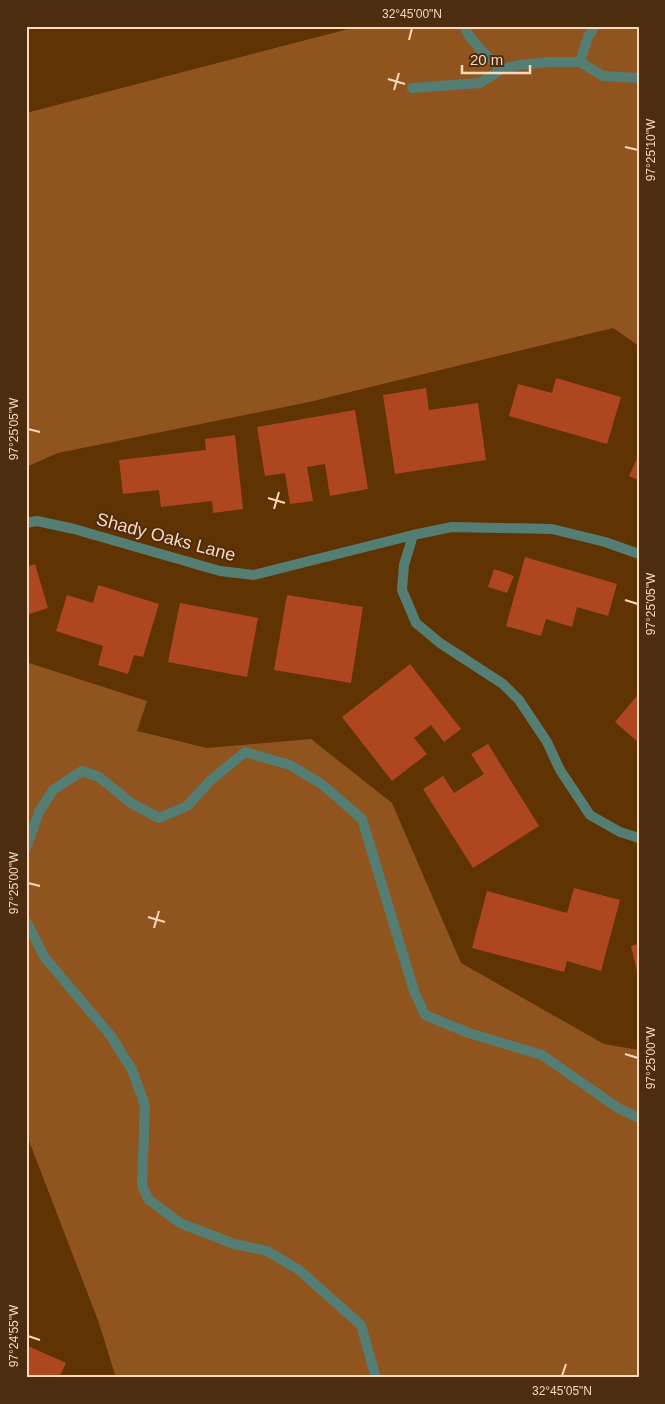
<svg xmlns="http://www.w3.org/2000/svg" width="665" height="1404" viewBox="0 0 665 1404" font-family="Arial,sans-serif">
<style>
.green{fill:#90551e}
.building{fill:#ae4720}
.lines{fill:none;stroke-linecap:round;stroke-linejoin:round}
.lane{stroke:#547d74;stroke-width:10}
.street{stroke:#547d74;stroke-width:10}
.ticks{fill:none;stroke:#fcd8bd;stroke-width:2}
.labels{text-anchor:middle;stroke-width:4;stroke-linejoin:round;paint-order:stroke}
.street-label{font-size:18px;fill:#fcd8bd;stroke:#4d2d0f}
.neatline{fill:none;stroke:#fcd8bd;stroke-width:2}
.ticks-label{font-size:12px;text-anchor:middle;fill:#fcd8bd}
</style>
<rect width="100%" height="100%" fill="#603303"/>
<path class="green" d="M360,26H639V346L613,328L309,402L58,453L26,467V113Z
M26,662L147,701L137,731L207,748L311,739L392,803L461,963L604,1044L639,1050V1378H116L99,1323L26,1133Z"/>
<path class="building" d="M556,378L621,397L607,444L509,416L518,384L552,393Z
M426,388L429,410L478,403L486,460L395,474L383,395Z
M355,410L368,489L330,496L325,464L307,467L313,501L290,504L285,473L265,476L257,427Z
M235,435L243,509L213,513L212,501L161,507L159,490L123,494L119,460L206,450L205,439Z
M639,454V480L629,476Z
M525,557L617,584L608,616L577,607L572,627L546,619L541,636L506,626Z
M35,564L48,608L26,615V567Z
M494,569L514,576L507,593L488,587Z
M98,585L159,604L143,657L134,655L128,674L98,665L103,646L56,631L67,595L93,603Z
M287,595L363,607L351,683L274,670Z
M180,603L258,618L247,677L168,662Z
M410,664L461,729L444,742L431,725L414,738L427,754L392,781L342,717Z
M637,696L639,697V743L615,722Z
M488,744L539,826L473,868L423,789L443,776L454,793L484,774L471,754Z
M574,888L620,900L601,971L567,961L564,972L472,948L487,891L567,913Z
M639,944V975H638L631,946Z
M26,1345L66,1363L59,1378H26Z"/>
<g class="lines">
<path class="lane" d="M464,26C472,44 487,56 502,69
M595,26L588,37L580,62L603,76L639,78
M412,88L480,83L502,69L519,65L549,62H580
M26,848L39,812L53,790L82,771L99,777L131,803L159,818L187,806L211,780L245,752L290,765L323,785L362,819L414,991L425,1015L469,1033L542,1055L618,1108L639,1118
M26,921L45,958L111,1036L132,1070L145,1105L142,1185L148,1199L180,1223L234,1244L267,1251L299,1270L361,1325L376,1378"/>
<path class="street" d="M26,523L37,521L74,529L220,571L254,575L413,535
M639,554L605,542L552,529L452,527L413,535L404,565L402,590L416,623L440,643L503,684L519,700L547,742L560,770L590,815L620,832L639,838"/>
</g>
<path class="ticks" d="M409,40L412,28M388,79L405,84M394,90L399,73M625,147L638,150M28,429L40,432M268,498L285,503M274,509L279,492M625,600L638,604M28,883L40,886M148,917L165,922M154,928L159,911M625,1054L638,1058M28,1336L40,1340M562,1376L566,1364"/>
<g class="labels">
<g class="street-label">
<text transform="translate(166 537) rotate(15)" y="6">Shady Oaks Lane</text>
</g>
</g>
<rect width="665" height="1404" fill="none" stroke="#4d2d0f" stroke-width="55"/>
<path d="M462 65v8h68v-8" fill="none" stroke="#fcd8bd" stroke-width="2.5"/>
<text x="470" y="65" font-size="15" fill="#fcd8bd" stroke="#4d2d0f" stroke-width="4" paint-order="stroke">20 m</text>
<rect x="28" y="28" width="610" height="1348" class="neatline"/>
<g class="ticks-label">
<text x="412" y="18">32°45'00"N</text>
<text transform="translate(651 150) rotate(-90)" y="4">97°25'10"W</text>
<text transform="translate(14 429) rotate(-90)" y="4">97°25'05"W</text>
<text transform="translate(651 604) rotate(-90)" y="4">97°25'05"W</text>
<text transform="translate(14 883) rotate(-90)" y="4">97°25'00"W</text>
<text transform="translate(651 1058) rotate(-90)" y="4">97°25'00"W</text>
<text transform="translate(14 1336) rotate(-90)" y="4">97°24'55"W</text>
<text x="562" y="1395">32°45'05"N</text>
</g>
</svg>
